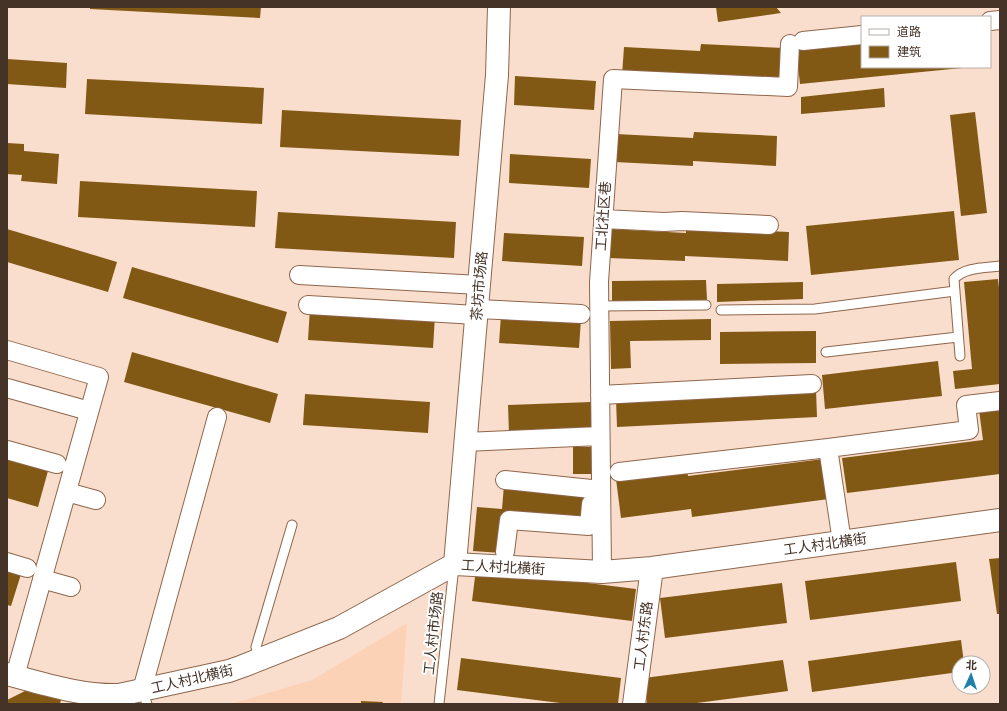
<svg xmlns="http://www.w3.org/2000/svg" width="1007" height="711" viewBox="0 0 1007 711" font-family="'Nunito Sans','Noto Sans SC',sans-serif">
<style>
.built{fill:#fcd2b7}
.building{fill:#825914}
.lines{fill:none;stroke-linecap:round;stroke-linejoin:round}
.lane-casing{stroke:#8e664c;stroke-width:11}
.street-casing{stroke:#8e664c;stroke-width:20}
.secondary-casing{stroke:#8e664c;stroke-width:24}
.lane{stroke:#fff;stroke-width:9}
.street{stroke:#fff;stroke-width:18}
.secondary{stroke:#fff;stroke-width:22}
.labels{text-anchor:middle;stroke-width:4;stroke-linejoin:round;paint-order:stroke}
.street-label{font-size:14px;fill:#453328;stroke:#fff}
</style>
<rect width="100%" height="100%" fill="#fadecd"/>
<path class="built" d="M407,623L401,704H230L312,680Z"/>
<path class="building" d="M90,7H261L260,18L90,9Z
M716,7H776L781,13L718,22Z
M862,42V67H962V68L800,84L796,48Z
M701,44L784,48L783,78L700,74V79L622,75L624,47L700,51Z
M7,59L67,63L66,88L7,84Z
M515,76L596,81L594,110L514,105Z
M87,79L264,88L262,124L85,114Z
M884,88L885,107L801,114V97Z
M282,110L461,120L459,156L280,147Z
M975,112L987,213L961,216L950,115Z
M694,132L777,136L776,166L693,161V166L615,162L616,134L693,138Z
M7,143L24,144V151L59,154L57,184L21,181L22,175L7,174Z
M510,154L591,159L589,188L509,183Z
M80,181L257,191L255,227L78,217Z
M954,211L959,260L811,275L806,226Z
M278,212L456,222L454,258L275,248Z
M686,227L789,232L788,261L685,256V261L608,258L609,229L686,233Z
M7,229L117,262L108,292L7,262Z
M504,233L584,237L582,266L502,261Z
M132,267L287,312L278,343L123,298Z
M998,279L1000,296V384L955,389L953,371L972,369L964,282Z
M706,280L707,300L612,301V281Z
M803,282V299L717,302V284Z
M310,308L435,316L433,348L308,340Z
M501,315L581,319L579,348L499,343Z
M711,319V340L630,341L631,368L611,369L610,321Z
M816,331V363L720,364V332Z
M132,352L278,394L270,423L124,382Z
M938,361L942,396L825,409L822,375Z
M816,390L817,417L617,427L616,400Z
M305,394L430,402L428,433L303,425Z
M591,402L593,431L509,434L508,405Z
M1000,408V474L847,493L842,458L983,440L979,410Z
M573,447H594V474H573Z
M7,459L48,471L38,507L7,498Z
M823,459L829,499L692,517L691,509L621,518L616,479L687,469L688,476Z
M504,485L588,493L586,522L504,514L501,553L473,551L477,507L502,509Z
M1000,558V614H997L989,559Z
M956,562L961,601L810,620L805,581Z
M7,566L22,571L11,606L7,605Z
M476,569L636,589L632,621L472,601Z
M782,583L787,623L665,638L660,598Z
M961,640L964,663H959V672L812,692L808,661Z
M461,658L621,678L618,704H568L457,690Z
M783,660L788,691L689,704H647L644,678Z
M33,687L62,696L60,704H7V700Z
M361,701L383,702L382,704H361Z"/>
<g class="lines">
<g class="lane-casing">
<path id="lane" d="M599,306L706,305
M721,310L815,309L955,291
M826,352L958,337
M960,356L954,279C964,267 985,268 1000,266
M260,660L256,647L292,525
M142,690L147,704
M439,704L454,566"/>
</g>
<g class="street-casing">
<path id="street" d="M990,21L1000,20
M803,41L862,35
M603,219L664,222L682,221L769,225
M299,275L479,285
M308,305L476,315
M477,309L581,314
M7,350L99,377L15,676
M7,388L89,411
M600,395L812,384
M465,442L600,436
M828,448L842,542
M7,450L57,464
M619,472L828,448L969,430L966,405L1000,401
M505,480L601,490
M67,492L96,500
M505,552L509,520L589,526L591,504
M7,562L27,568
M602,572L599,282L613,79L788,87L790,44
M42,579L71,587
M142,690L217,417"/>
</g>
<g class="secondary-casing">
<path id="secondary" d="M455,564L497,75L499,7
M7,674C44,684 81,696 119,695L229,671L243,666L339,628L455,564L602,572L652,568L1000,520
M634,704L652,568"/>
</g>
<use href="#lane" class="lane"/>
<use href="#street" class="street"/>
<use href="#secondary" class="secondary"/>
</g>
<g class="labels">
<g class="street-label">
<text transform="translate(603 216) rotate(-86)" y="5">工北社区巷</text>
<text transform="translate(479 286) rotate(-85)" y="5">茶坊市场路</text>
<text transform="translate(825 544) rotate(-8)" y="5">工人村北横街</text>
<text transform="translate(503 567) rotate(3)" y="5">工人村北横街</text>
<text transform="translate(433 633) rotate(-84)" y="5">工人村市场路</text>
<text transform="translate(643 636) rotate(-83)" y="5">工人村东路</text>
<text transform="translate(192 679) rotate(-13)" y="5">工人村北横街</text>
</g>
</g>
<rect width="1007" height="711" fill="none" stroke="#453328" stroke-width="16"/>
<rect x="861" y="16" width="130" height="52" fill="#ffffff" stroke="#b5ada9"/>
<rect x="869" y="29" width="20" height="6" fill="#ffffff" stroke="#b5ada9"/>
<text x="897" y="36" font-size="12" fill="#453328">道路</text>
<rect x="869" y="46" width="20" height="12" fill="#825914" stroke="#b5ada9"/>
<text x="897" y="56" font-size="12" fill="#453328">建筑</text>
<g transform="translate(971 675) rotate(3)"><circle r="19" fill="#ffffff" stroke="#b5ada9"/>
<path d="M0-3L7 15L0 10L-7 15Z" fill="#1f7fab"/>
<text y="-6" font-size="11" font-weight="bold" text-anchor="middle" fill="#453328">北</text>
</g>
</svg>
